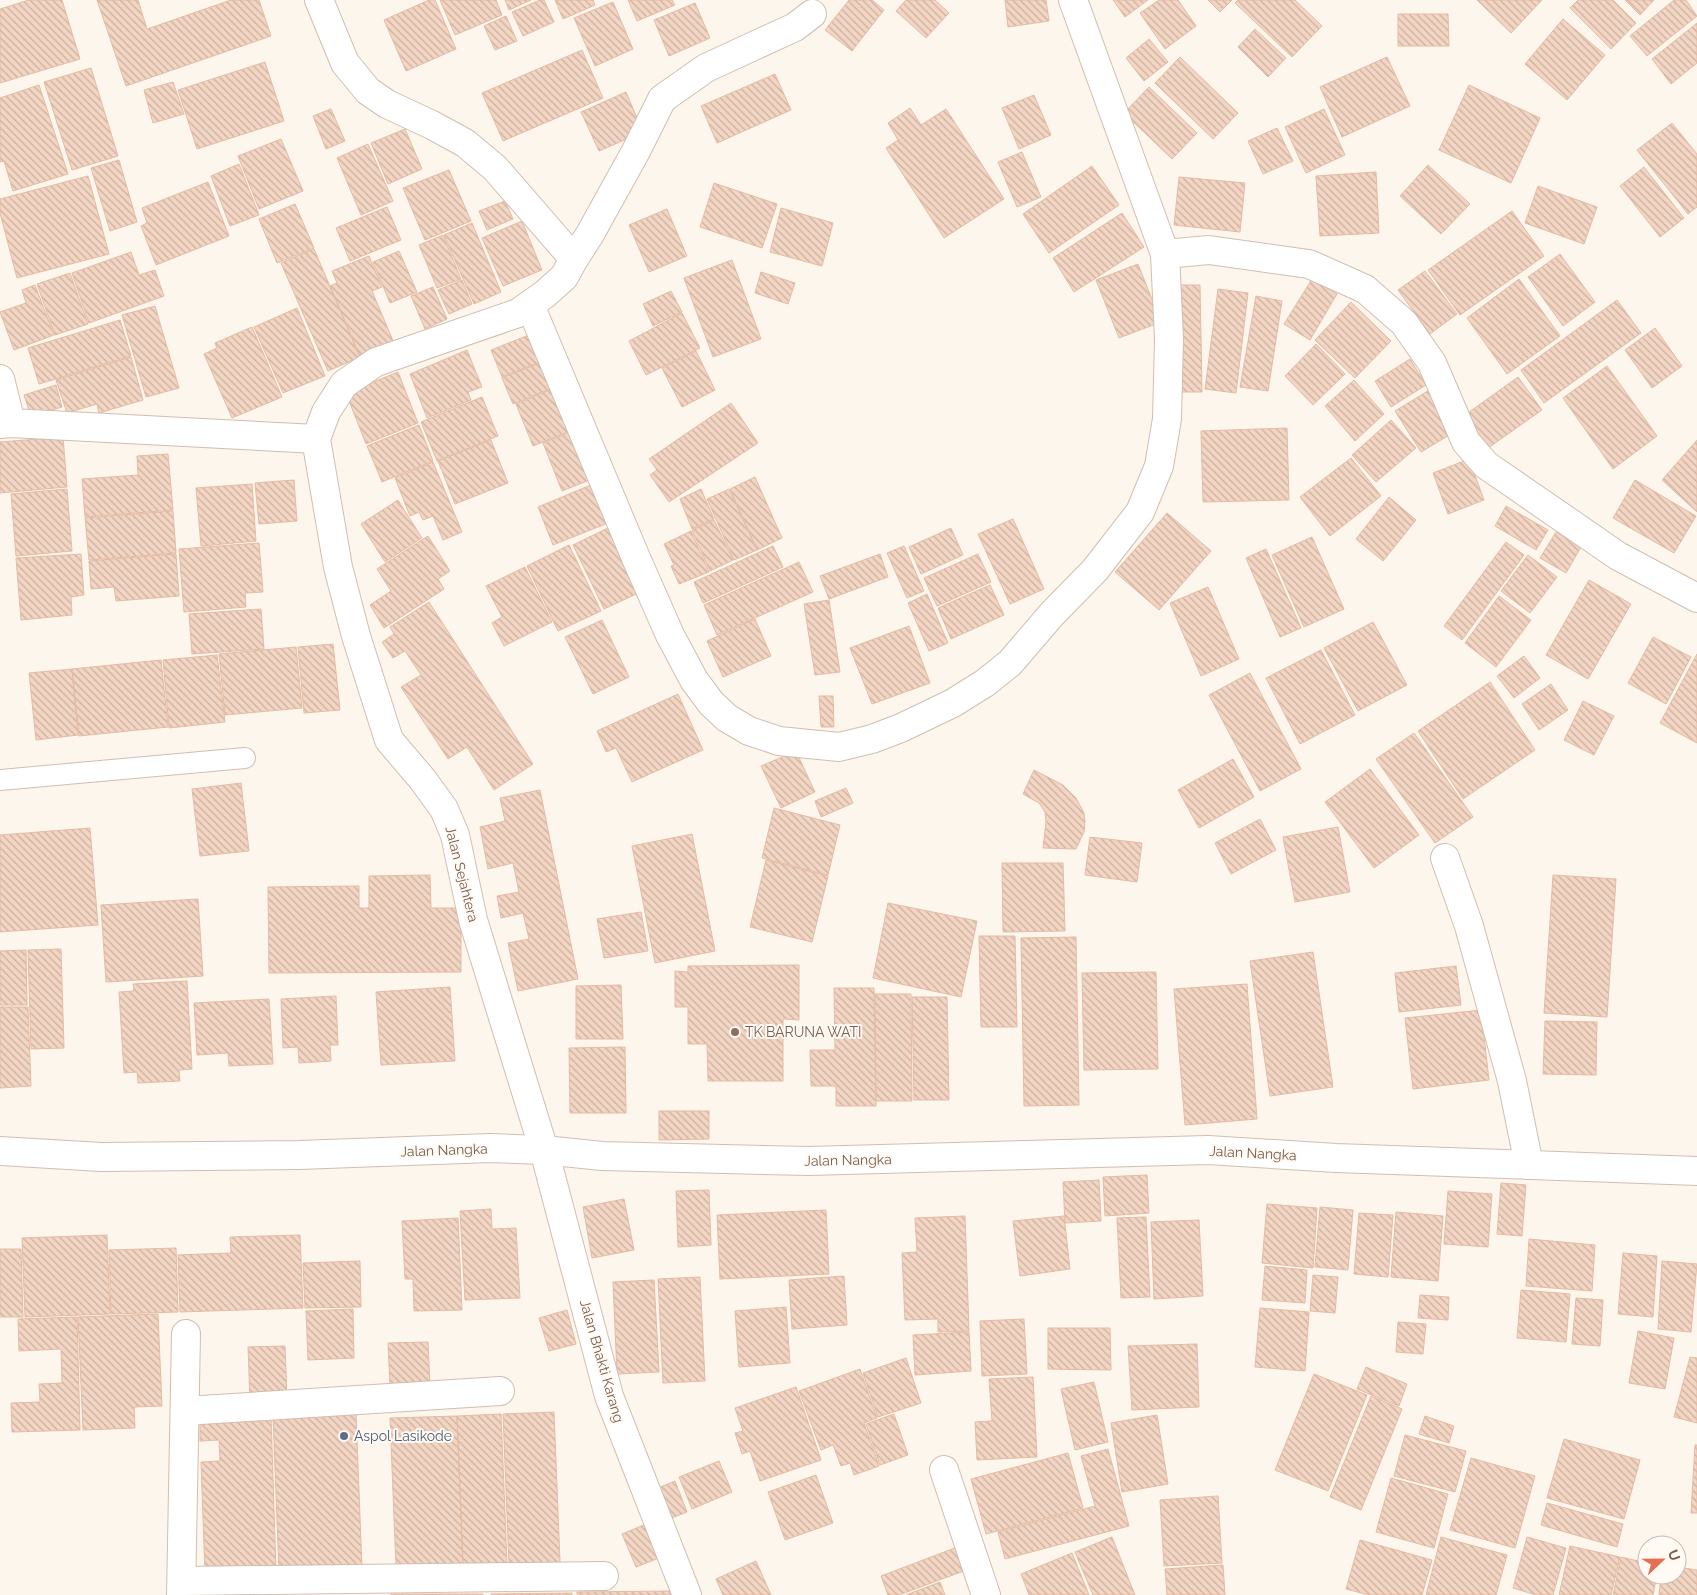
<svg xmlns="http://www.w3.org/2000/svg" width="1697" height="1595" viewBox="0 0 1697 1595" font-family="Raleway,sans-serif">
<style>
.building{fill:url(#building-back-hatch);stroke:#e6bba3}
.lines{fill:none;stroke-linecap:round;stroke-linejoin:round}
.service-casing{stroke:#d1beb0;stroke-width:22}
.minor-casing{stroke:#d1beb0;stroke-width:30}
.tertiary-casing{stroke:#d1beb0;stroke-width:30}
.service{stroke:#fff;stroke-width:20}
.minor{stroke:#fff;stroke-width:28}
.tertiary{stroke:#fff;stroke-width:28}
.education-dot{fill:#8d6e63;stroke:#fffaf3;stroke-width:2}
.service-dot{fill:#5c6f8a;stroke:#fffaf3;stroke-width:2}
.labels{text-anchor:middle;stroke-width:4;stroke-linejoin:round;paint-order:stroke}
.street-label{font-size:14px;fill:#7a5c4d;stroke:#fffaf3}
.education-label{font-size:14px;fill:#785e54;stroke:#fffaf3;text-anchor:start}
.service-label{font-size:14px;fill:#4e5e75;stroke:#fffaf3;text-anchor:start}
</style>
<defs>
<pattern id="building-back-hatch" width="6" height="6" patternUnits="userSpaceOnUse" patternTransform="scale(1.25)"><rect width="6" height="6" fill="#f3d5c3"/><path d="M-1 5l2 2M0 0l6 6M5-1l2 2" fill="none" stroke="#cab0a1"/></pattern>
</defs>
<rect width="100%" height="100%" fill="#fdf6ec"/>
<path class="building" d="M29,0H62L80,59L0,83V9Z
M97,0H138L147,29L231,0H259L271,36L126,86Z
M429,0H435L456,49L406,71L384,20Z
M440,0H496L502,15L455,35Z
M505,0H531L509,10Z
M540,0H544L554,22L523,36L512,12Z
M555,0H593L595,5L563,19Z
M628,0H672L675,5L637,21Z
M849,0H872L884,10L852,51L825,30Z
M906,0H935L949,13L926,38L896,11Z
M1005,0H1046L1049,21L1008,27Z
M1113,0H1148L1125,17Z
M1159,0H1178L1196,26L1165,49L1140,13Z
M1208,0H1232L1220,12Z
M1238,0H1295L1322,26L1292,57L1235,3Z
M1477,0H1542L1511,33Z
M1578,0H1613L1636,23L1611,49L1570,8Z
M1625,0H1654L1640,15Z
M1674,0H1686L1697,16L1647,56L1630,36Z
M613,2L633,49L595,66L574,18Z
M695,3L710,38L669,56L654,20Z
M1398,14H1448L1449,46H1398Z
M506,16L517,41L495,50L484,26Z
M1563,19L1605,55L1567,100L1525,64Z
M1697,23V63L1671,84L1652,59Z
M1255,29L1286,58L1268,77L1238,47Z
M1149,39L1168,62L1144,81L1126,58Z
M582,50L603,98L503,141L482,93Z
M1180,57L1238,113L1213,139L1155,83Z
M1387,57L1410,106L1342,137L1320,87Z
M265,62L284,121L197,149L178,90Z
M91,68L118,156L72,170L44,82Z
M775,74L791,110L717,143L701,106Z
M173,82L184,114L153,123L144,90Z
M39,85L68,174L13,191L4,161L0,162V98Z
M1469,85L1540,118L1511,183L1439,150Z
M1149,87L1197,133L1172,159L1124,113Z
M626,92L643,132L599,151L581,112Z
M1034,95L1051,135L1019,149L1002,108Z
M910,108L921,125L946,109L1004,199L944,238L886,148L898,140L888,123Z
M331,109L345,141L326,149L313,116Z
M1324,109L1345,155L1306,173L1285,127Z
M1672,123L1697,154V207L1688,214L1637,150Z
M1277,128L1293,161L1263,174L1248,141Z
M405,129L422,169L388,184L371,143Z
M281,139L303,191L259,209L238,156Z
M368,144L393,201L361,215L337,158Z
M1022,152L1041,197L1017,207L998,162Z
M119,160L137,222L110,231L91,168Z
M239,164L259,215L230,226L211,176Z
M1428,165L1470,204L1441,234L1400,196Z
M1092,166L1119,205L1049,253L1023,214Z
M1644,167L1684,218L1660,237L1620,186Z
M449,170L471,221L425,240L403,188Z
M1376,172L1379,233L1320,236L1316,176Z
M88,176L109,254L17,278L0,213V199Z
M1179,177L1245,183L1240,232L1174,225Z
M208,182L229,236L156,265L141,226L147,223L142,208Z
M714,183L777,204L762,248L700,227Z
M1538,186L1597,207L1584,244L1525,223Z
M505,201L513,219L487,230L479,211Z
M295,204L314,248L277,263L259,219Z
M387,207L401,240L350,261L336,228Z
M781,208L833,223L822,266L770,252Z
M667,209L687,256L649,272L629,225Z
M1512,211L1544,256L1460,315L1428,270Z
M1122,213L1144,247L1074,292L1053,258Z
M522,221L542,270L503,286L482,238Z
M472,223L501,292L474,304L444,235Z
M443,235L461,279L437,288L419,245Z
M314,249L360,357L328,371L281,263Z
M399,251L417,292L390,303L373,262Z
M131,252L139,275L155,270L164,296L89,323L72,273Z
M1560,254L1595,302L1563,326L1528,277Z
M369,256L382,287L372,291L394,343L360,357L330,286L337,283L332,271Z
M732,260L761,339L713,357L684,278Z
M1138,264L1161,322L1119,338L1096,280Z
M1425,271L1457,314L1430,334L1398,290Z
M761,272L795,283L788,304L755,293Z
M70,273L88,324L55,335L37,284Z
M1312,279L1337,294L1310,340L1284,324Z
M1519,279L1560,336L1507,374L1467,318Z
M462,280L472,304L449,314L438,290Z
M35,285L54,335L14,350L0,312L26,303L22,290Z
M1179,285H1200L1202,392H1181Z
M433,287L447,319L425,329L411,296Z
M1218,289L1248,293L1236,393L1205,389Z
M671,291L682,312L653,326L643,304Z
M1256,296L1282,301L1268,391L1240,387Z
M1617,300L1641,333L1544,403L1521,370Z
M1351,302L1391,341L1355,378L1315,340Z
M155,306L179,388L146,397L122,315Z
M297,308L325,376L283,393L254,327Z
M682,313L700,348L646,375L629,341Z
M120,320L131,356L39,384L28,348Z
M252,327L282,397L232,418L204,354L217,348L215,343Z
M1655,328L1682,366L1652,388L1625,350Z
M534,333L545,360L502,377L491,350Z
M1316,344L1345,374L1313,405L1285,376Z
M467,350L482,387L468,392L471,400L427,418L410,374Z
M696,351L715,390L682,407L662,368Z
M131,357L143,400L99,413L97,404L67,413L56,380Z
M552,358L562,384L513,404L502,378Z
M1410,359L1426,385L1391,407L1375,381Z
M1607,366L1657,436L1613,469L1563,398Z
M398,372L418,423L366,444L346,393Z
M1518,377L1542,410L1488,448L1465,415Z
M1354,380L1384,414L1355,441L1325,406Z
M56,385L62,407L31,416L24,395Z
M559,386L577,428L533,446L516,404Z
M1431,389L1456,431L1421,452L1395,411Z
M482,397L498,436L437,461L421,422Z
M731,403L758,443L669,502L650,475L657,470L649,459Z
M1391,420L1416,448L1376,482L1352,455Z
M419,425L433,461L382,482L367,446Z
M1287,428L1289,500L1203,502L1201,431Z
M577,429L597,477L562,491L543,443Z
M63,437L67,487L0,493V442Z
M491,440L508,483L455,504L438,461Z
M1697,440V512L1662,480Z
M168,454L173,510L85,517L82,479L138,475L137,456Z
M1351,458L1381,496L1330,536L1300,497Z
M1469,459L1484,500L1448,514L1433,473Z
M433,462L462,532L443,540L433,516L423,520L419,512L410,516L395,478Z
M755,477L782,538L757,550L730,489Z
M294,480L297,521L259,524L255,483Z
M1635,480L1696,516L1674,553L1613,518Z
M598,482L613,521L553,545L538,507Z
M252,484L256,541L201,546L196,488Z
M67,489L72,551L16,556L11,494Z
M701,489L714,519L692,529L680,499Z
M729,489L757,550L734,560L707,499Z
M1389,497L1416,520L1383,561L1356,539Z
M398,500L422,538L385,562L361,524Z
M1506,506L1548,530L1536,550L1495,526Z
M173,511L176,553L89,560L85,518Z
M1167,513L1211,551L1159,610L1115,572Z
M1013,519L1044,589L1010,604L978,534Z
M714,520L733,560L710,571L692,530Z
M614,525L645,590L604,609L573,545Z
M951,528L963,555L921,574L909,547Z
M691,531L709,572L679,584L671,566L674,565L664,544Z
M1556,532L1581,547L1566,573L1540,558Z
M428,536L450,571L438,579L444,589L384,628L370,605L391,591L377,569Z
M1312,537L1344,609L1304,627L1272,555Z
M1506,542L1524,555L1462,640L1444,626Z
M259,543L263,592L245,593L246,607L184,612L179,549Z
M569,545L601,611L558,631L527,566Z
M773,546L783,567L703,603L694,582Z
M904,546L924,591L907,598L887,553Z
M1266,549L1301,628L1280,637L1246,558Z
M81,554L84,595L71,597L72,615L21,620L16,558Z
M176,554L179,596L116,601L114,587L91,589L89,561Z
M880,554L888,577L829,599L820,576Z
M978,554L991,582L937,606L924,578Z
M1528,555L1557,577L1530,613L1501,591Z
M799,562L813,592L717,635L704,605Z
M525,567L552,622L504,646L492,623L502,617L486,586Z
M1589,580L1631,604L1588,679L1546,655Z
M990,585L1004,615L951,639L938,608Z
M1208,587L1239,659L1201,676L1170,603Z
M927,594L948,643L929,651L908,603Z
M1499,596L1531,620L1496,667L1465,643Z
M829,600L840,672L815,675L804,604Z
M429,602L533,764L494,790L467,747L448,759L401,687L421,675L405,651L393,658L382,642L394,634L390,627Z
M261,609L264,649L192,654L189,614Z
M755,619L771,656L723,677L707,641Z
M602,620L629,677L593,694L565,637Z
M1373,622L1407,685L1358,711L1324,648Z
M909,626L930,683L872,704L850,648Z
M1653,637L1691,657L1666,704L1628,683Z
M333,644L340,710L304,713L298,647Z
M296,647L302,708L225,715L219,654Z
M1321,650L1355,715L1300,744L1266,678Z
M1697,654V743L1660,723Z
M217,655L225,722L169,728L163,660Z
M1524,656L1540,678L1514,698L1497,676Z
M161,660L168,727L79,736L72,669Z
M72,669L78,735L36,740L29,673Z
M1250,673L1301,769L1260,791L1209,695Z
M1490,682L1535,750L1463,799L1418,731Z
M1551,684L1568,710L1539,730L1522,704Z
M678,694L703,750L632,782L616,748L606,752L597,731Z
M819,696H833L834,727H821Z
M1583,701L1614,716L1594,755L1564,740Z
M1414,733L1473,817L1435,843L1376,759Z
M796,751L815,792L781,808L761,766Z
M1233,759L1254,797L1199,828L1178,790Z
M1370,769L1419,835L1374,868L1325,802Z
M1034,770L1063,785L1076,798L1084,813L1085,821L1084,832L1076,849L1043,848L1046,822L1045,812L1039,803L1023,794Z
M241,783L249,851L200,856L192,789Z
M846,788L853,803L821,817L815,801Z
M540,790L578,979L518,991L508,943L529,939L523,913L501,918L497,896L519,892L513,863L488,869L480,827L505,821L500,798Z
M774,808L840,825L828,875L762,858Z
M1260,819L1276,850L1231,874L1215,843Z
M1338,827L1350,892L1295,902L1283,837Z
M90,828L98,925L0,932V835Z
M692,834L715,951L655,963L632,846Z
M1090,837L1142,843L1137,882L1085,875Z
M766,860L828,876L812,942L750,927Z
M1002,863H1063L1065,931L1003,932Z
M430,875L431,908H461V972L269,973L268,887L359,886V908H369V876Z
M1553,875L1616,879L1607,1017L1544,1013Z
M198,899L203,976L106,982L101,905Z
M888,903L977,921L961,997L873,978Z
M641,912L648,951L604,958L597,919Z
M979,936H1015L1017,1027H981Z
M1076,937L1079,1105L1024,1106L1021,938Z
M61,949L64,1048L31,1049L28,950Z
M26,950L27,1005H0V951Z
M1313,952L1333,1087L1270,1096L1250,961Z
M799,965V1020L783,1019V1081H708L707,1044H688V1007H675V971L688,972V966Z
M1456,966L1461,1005L1399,1012L1395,973Z
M1156,972L1158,1069L1084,1070L1082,973Z
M187,981L192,1069L179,1070L180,1081L138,1083L137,1072L124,1073L119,992L134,991L133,984Z
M1247,984L1257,1119L1185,1125L1174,989Z
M621,985L623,1039H576V986Z
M450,987L455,1061L381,1065L376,992Z
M834,988H874L876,1106H836V1086H811L810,1050H835Z
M875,994H911L912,1101H876Z
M336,996L338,1045H330L331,1061L299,1063L298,1047L283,1048L281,999Z
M912,997H947L949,1100H914Z
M269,999L273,1064L229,1066L228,1053L197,1055L194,1003Z
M0,1007H28L31,1086L0,1088Z
M1481,1010L1489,1080L1413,1089L1405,1018Z
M1545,1021L1597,1022L1596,1075L1543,1074Z
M625,1047L626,1113H570L569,1048Z
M659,1111H709V1139L659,1140Z
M1147,1175L1149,1213L1105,1216L1103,1177Z
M1099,1180L1101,1221L1065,1223L1063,1182Z
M1501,1183L1526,1185L1522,1236L1497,1234Z
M709,1190L711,1245L678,1247L676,1191Z
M1448,1191L1492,1194L1488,1247L1444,1244Z
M624,1199L634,1250L592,1258L583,1207Z
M1267,1204L1317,1208L1313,1268L1262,1263Z
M1320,1207L1353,1210L1348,1270L1315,1267Z
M491,1209L492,1229L516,1228L520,1298L465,1300L460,1211Z
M826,1210L829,1274L720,1279L717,1215Z
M1396,1212L1443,1216L1438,1281L1391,1277Z
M1359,1213L1393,1215L1388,1277L1354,1274Z
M965,1216L969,1331L938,1332V1319L905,1320L902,1253L917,1252L915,1218Z
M1064,1216L1070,1269L1020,1276L1013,1221Z
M1146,1217L1150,1297L1121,1298L1117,1218Z
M458,1218L462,1310L414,1311L413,1279H405L402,1221Z
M1199,1220L1203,1296L1154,1299L1151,1222Z
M107,1235L110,1314L25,1317L22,1238Z
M300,1235L303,1308L180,1312L178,1255L231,1253L230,1237Z
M1529,1239L1595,1245L1592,1291L1526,1286Z
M176,1248L178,1312L111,1314L109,1250Z
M0,1249H21L23,1317H0Z
M1623,1253L1657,1256L1653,1317L1618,1314Z
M360,1261L361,1307L305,1308L303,1263Z
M1662,1261L1697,1264L1691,1332L1658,1329Z
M1265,1266L1307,1270L1305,1303L1262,1300Z
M1313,1275L1338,1277L1335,1313L1310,1311Z
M844,1276L847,1325L792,1329L789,1280Z
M700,1277L705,1381L663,1383L658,1279Z
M654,1280L659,1372L617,1374L613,1282Z
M1521,1290L1570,1294L1566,1342L1517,1338Z
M1420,1295L1449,1297L1448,1320L1418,1318Z
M1576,1298L1603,1300L1600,1346L1572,1344Z
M786,1307L790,1363L739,1367L735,1311Z
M1260,1308L1309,1312L1305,1371L1255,1367Z
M353,1309L354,1358L308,1360L306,1311Z
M567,1310L576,1344L549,1351L539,1318Z
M158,1314L162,1406L134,1407L135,1428L83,1430L78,1317Z
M77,1317L80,1430L12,1432L11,1403L40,1402L39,1384L62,1383L61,1349L19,1351L18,1319Z
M1024,1319L1027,1374L982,1376L980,1321Z
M1398,1322L1426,1324L1423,1354L1396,1352Z
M1048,1328H1110L1111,1370L1048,1369Z
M1638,1331L1674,1338L1665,1389L1629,1383Z
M969,1332L971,1371L915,1375L913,1335Z
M428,1342L430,1386L390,1387L388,1343Z
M1197,1344L1199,1407L1132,1410L1128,1346Z
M285,1346L287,1398L250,1400L248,1347Z
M1690,1357L1697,1358V1423L1674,1417Z
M906,1358L921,1403L878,1417L863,1373Z
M1366,1367L1407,1384L1399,1406L1357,1389Z
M860,1369L877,1418L864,1423L879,1466L854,1475L850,1463L841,1466L833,1445L821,1450L799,1391Z
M1314,1374L1367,1395L1328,1491L1275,1470Z
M1033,1377L1037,1457L977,1460L975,1422L992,1421L989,1379Z
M1094,1382L1108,1442L1075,1450L1061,1389Z
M796,1387L821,1460L760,1481L750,1451L742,1454L735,1433L743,1431L735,1408Z
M1371,1396L1402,1409L1361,1510L1330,1497Z
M554,1412L560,1562L509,1564L503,1414Z
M356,1413L362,1569L279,1571L273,1416Z
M501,1414L507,1564L463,1565L457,1416Z
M894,1414L908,1455L880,1465L866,1424Z
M1157,1415L1168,1484L1122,1492L1111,1423Z
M271,1416L276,1571L205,1573L201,1462L220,1461L219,1440L200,1441V1419Z
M457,1416L463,1565L396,1567L390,1418Z
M1425,1416L1454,1426L1449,1443L1419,1434Z
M1405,1435L1466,1451L1455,1492L1394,1476Z
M1564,1439L1640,1460L1624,1519L1547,1498Z
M1695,1445H1697V1513H1691Z
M1108,1449L1129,1526L1005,1559L998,1532L1095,1506L1081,1456Z
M1068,1453L1083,1508L986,1534L971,1479Z
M1471,1458L1535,1476L1515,1548L1450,1530Z
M719,1461L732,1492L692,1509L679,1477Z
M816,1475L833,1523L785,1540L768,1492Z
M1391,1478L1448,1494L1434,1548L1376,1532Z
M675,1481L687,1512L669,1519L658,1488Z
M1218,1496L1222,1563L1164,1566L1160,1500Z
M1547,1503L1623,1524L1617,1547L1541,1525Z
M646,1524L659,1558L636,1567L622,1534Z
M1112,1537L1135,1595H1093L1075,1552Z
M1441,1537L1507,1555L1496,1595H1426Z
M1527,1537L1566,1548L1553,1595H1536L1513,1588Z
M1360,1540L1432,1560L1422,1595H1369L1346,1589Z
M960,1546L969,1569L899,1595H888L881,1576Z
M1570,1546L1620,1557L1611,1595H1559Z
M1072,1553L1089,1595H1029L1021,1574Z
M1621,1557L1647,1563V1575H1657L1653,1595H1613Z
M756,1561L771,1595H723L716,1579Z
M1223,1565L1225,1595H1167L1165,1569Z
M1677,1567L1697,1570V1595H1659L1661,1575H1677Z
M940,1582L945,1595H906Z
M672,1591V1595H577V1592Z
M572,1593V1595H491V1594Z
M391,1594H483V1595H391Z"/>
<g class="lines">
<g class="service-casing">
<path id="service" d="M0,780L245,758"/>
</g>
<g class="minor-casing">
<path id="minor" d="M1073,0L1165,254L1209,250L1309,264L1365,289L1404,323L1432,363L1466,442L1486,465L1618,556L1697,598
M574,259L590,234L636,151L662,99L706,68L795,27L812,14
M530,305L636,558L670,635L694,680L711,703L727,718L749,731L779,741L839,747L872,739L901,728L953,703L985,683L1010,663L1052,614L1095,570L1140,512L1159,466L1167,419L1169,339L1165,254
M0,379L11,423
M0,424L11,423L316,439L326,412L344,384L376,362L518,313L545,294L564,277L574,259L495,168L465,143L432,125L387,104L368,91L345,63L319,0
M316,439L338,567L356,636L389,740L423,780L444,809L455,835L473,920L544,1150L609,1396L687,1595
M1445,858L1469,926L1512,1081L1529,1165
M185,1411L500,1391
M944,1470L986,1595
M182,1581L604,1576
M181,1595L186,1334"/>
</g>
<g class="tertiary-casing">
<path id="tertiary" d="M0,1151L101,1157L299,1155L490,1148L544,1150L602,1156L808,1161L1208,1150L1336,1158L1697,1171"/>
</g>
<use href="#service" class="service"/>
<use href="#minor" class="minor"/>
<use href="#tertiary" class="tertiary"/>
</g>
<circle class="education-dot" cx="735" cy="1032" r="5"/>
<circle class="service-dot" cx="344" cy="1436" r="5"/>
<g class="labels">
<g class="street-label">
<text transform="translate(462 874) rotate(76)" y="5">Jalan Sejahtera</text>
<text transform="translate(444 1150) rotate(-2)" y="5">Jalan Nangka</text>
<text transform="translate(1253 1153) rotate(3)" y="5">Jalan Nangka</text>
<text transform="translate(848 1160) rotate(-1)" y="5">Jalan Nangka</text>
<text transform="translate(602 1361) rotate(74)" y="5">Jalan Bhakti Karang</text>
</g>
<g class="education-label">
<text x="745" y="1037">TK BARUNA WATI</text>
</g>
<g class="service-label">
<text x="354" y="1441">Aspol Lasikode</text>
</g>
</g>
<g transform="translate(1662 1560) rotate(68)"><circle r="24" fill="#fffaf3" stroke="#cabbb1"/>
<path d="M0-4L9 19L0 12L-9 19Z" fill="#e76f51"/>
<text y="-8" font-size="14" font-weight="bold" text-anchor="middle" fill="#7a5c4d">U</text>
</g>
</svg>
